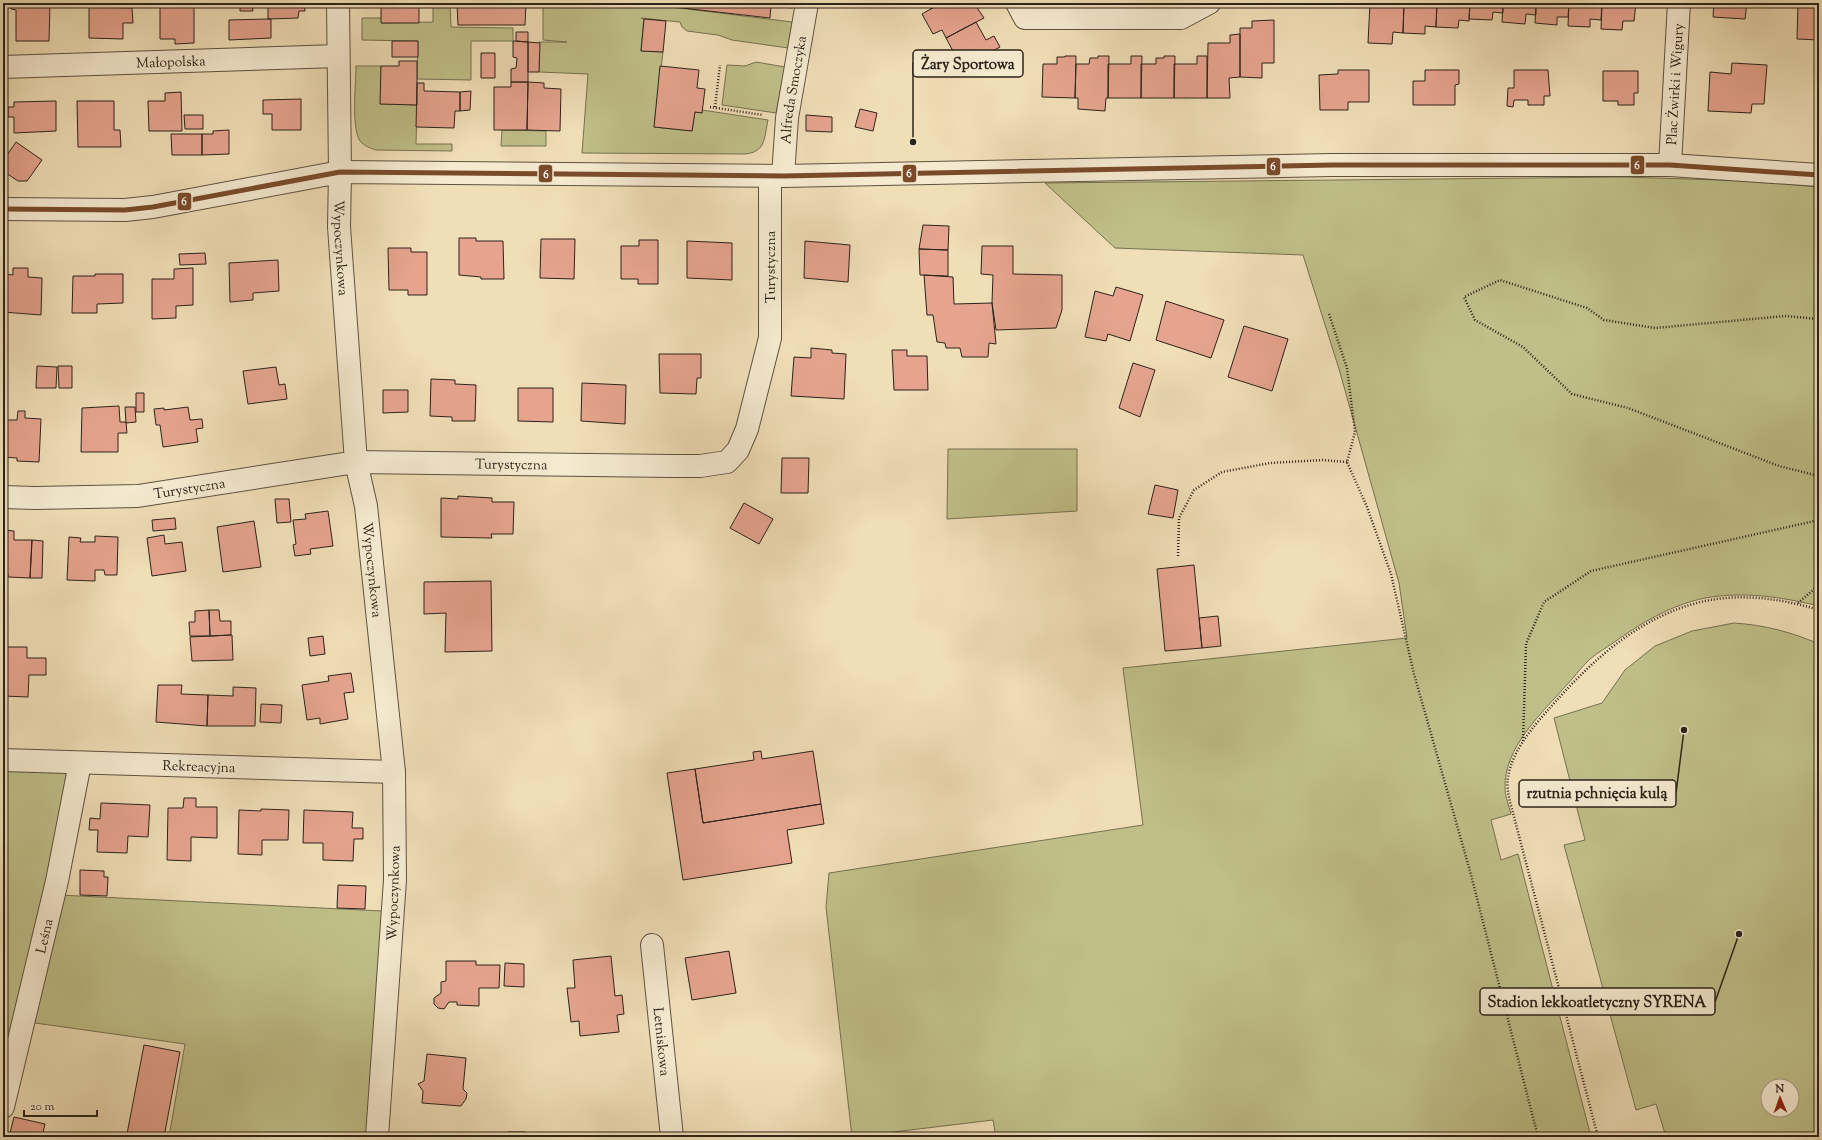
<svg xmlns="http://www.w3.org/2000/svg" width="1822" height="1140" viewBox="0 0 1822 1140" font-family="'Sorts Mill Goudy',serif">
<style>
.green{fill:#c0bf89;stroke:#767151;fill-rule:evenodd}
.building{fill:#e6a48f;stroke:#2c2319}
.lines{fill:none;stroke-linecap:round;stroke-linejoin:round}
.minor-casing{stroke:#5d5240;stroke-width:24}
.tertiary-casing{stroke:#5d5240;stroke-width:24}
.path{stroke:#2c2319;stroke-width:2.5;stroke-dasharray:1 2;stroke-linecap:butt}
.minor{stroke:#f5ead0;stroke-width:22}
.tertiary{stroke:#f5ead0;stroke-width:22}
.bus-1-casing{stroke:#f5ead0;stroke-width:8}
.bus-1{stroke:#7a4b2a;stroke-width:5}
.labels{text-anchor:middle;stroke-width:3.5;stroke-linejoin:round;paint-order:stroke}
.street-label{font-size:14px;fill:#2c2319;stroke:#f5ead0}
.leader{fill:none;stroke:#2c2319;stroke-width:1.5}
.callout-dot{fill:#2c2319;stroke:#f5ead0;stroke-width:1.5}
.callout{fill:#f5ead0;stroke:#2c2319;stroke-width:1.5}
.callout-label{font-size:15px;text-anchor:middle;font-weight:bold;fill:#2c2319}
.line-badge{stroke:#f5ead0;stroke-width:1.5}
.badge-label{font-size:11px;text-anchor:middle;font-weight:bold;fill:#fff}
</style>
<rect width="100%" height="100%" fill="#f0deb7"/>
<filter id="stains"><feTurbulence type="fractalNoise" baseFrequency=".005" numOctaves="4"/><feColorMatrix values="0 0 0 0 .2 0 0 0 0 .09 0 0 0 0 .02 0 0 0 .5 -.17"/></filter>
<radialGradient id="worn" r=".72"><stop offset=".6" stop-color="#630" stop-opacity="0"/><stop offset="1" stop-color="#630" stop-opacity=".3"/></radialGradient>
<path class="green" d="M433,3H450L451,27L513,28V41H471V80L417,79L418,41L362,40V18H381L382,23L433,22Z
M543,3H639L792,22L788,48L732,40L718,35L687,31L682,27L680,22L641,18L644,19L641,51L663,52L654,127L692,131L695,112L702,113V110L768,120C764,138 766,152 745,154L582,153L588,74L539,72V42H567L543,40Z
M756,62L785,67L776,113L722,105L727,65L745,66Z
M356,66H381V104L417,105L416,144H452V151L376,150C370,148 364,146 360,141C351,127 356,84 356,66Z
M502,130L546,131V146H501Z
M1624,177L1752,181L1819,187V606C1781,597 1744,591 1705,598C1671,605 1641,623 1613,643C1606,648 1597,653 1590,659C1581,667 1573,679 1564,688C1540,715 1504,748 1505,788C1505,796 1509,806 1511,814L1491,820L1501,860L1518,854L1591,1137H996L993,1120L852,1137L826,907L829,873L1143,825L1123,668L1407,638L1399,583L1339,369L1303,255L1115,248L1045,183Z
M948,449H1077V511L947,519Z
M1734,623C1765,625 1791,632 1819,644V1137H1666L1656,1104L1636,1110L1564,845L1585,840L1554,718L1602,703L1625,670L1655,646L1692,631ZM1768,1086H1792V1110H1768Z
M3,760L80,763L57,881L3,1120Z
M59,895L382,911L368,1137H169L185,1044L28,1022Z"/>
<path class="building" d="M11,3H50L49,41H16V10L11,9Z
M160,3H178V7H194V43L175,44V39H160Z
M240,3H252L253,11H240Z
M268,3H304L305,11H299L298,18L268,19Z
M381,3H419V23H381Z
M488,3H526L525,25H458L457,4Z
M639,3H771L770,18Z
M773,3H792L791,8L773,5Z
M927,3H941L931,9Z
M941,3L967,4L974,3L984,18L946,38L942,30L933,34L922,14Z
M1370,3H1404L1403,33L1393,32L1392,44L1368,43Z
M1404,3H1437L1436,27L1425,26V34L1403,33Z
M1437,3H1470L1469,21L1459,20L1458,28L1436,27Z
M1470,3H1503V13L1493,12L1492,20L1469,19Z
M1503,3H1536V15L1526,14L1525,24L1502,22Z
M1536,3H1569L1568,17H1557V25L1535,23Z
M1569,3H1602L1601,20L1590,19V27L1568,26Z
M1602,3H1636L1634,21H1623L1622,30L1601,29Z
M1714,3H1747L1745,19L1713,17Z
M1798,3H1819V40L1797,39Z
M89,7L132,8L133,23H123V39L89,38Z
M268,19H271V38L229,40V20Z
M644,19L666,21L663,52L641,51Z
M1274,20V63H1262V78L1240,77V28H1252V21Z
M976,22L986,40L994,36L1000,47L962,68L946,38Z
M516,32H528V42L516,41Z
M1240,34V77L1229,78L1230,98H1207L1208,43H1230V35Z
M392,41H418V57H392Z
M513,41L528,42V82H511V69L516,68L517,58L513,57Z
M528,42L540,43L539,72H528Z
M481,53H495V78H481Z
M1065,56H1076L1075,98L1042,97L1043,64H1057V57H1065Z
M1098,56H1109L1108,98H1106L1105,111L1078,109V98H1075L1076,64H1089L1090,58H1098Z
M1131,56H1142L1141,98H1108V64H1131Z
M1164,56H1175L1174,98H1141V64H1156V58H1164Z
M1197,56H1207V98H1174V64H1197Z
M399,61H417V105L380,104L381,66H399Z
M1732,63L1767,65L1764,104H1752L1751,113L1708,111L1710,72L1731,74Z
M660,66L699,70L697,88L705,89L702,113L695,112L692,131L654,127Z
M1338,70H1369V102H1348V110H1320L1319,75L1338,74Z
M1425,70H1459V84L1455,85V105H1413V81H1425Z
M1514,70H1548L1550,96H1544V105H1528V100H1514L1513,107L1507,106L1508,88H1514Z
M1603,71H1638V93H1634V105H1618V101H1603Z
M511,82H528L527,130H494V87H511Z
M528,82L544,83V88L561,89L560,131L527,130Z
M417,83H424V91L460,92V111H455L454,128L416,127Z
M471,91L470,110L460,111V92Z
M181,92L182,131H149L148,101H165V93Z
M301,99V130H272V114H263V100Z
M56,101V131L14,133V117H8V107H14V102Z
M77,101H114V130H120L121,147H78Z
M860,109L877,113L873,131L855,127Z
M184,115H203V129H185Z
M806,115L832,117V132L806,131Z
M229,130V154L202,155V134H213V131Z
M171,134H202V155H172Z
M16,142L42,160L27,181H18L3,171V161Z
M923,225L949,226L948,250L919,249Z
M459,238H476V241H503L504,279H481V277L459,275Z
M541,239H575L574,279L540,278Z
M639,240H658V284H638V279H621V246H639Z
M687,241L732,243V280L687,278Z
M805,241L850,245L848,282L804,278Z
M982,246H1013V274L1062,275V310L1056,328L996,330L992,303L993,275L981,274Z
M388,248H411V252H427V295H408V290H389Z
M919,249L948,250V276L920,275Z
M205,253L206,264L180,265L179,254Z
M278,260L279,291L253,293V300L230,302L229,263Z
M13,268H28V277L42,278L41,315L3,312V274L13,275Z
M193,268V305L176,306V318L152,319V279H174V269Z
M95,274H123V303L97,304V313H72L73,276H95Z
M924,275L953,277L954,304L992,303L996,344L989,343L988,357H962L960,348H946L945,343L937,342L933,315H927Z
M1116,287L1143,295L1130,341L1108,334L1106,341L1085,337L1095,291L1113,296Z
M1166,301L1224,320L1211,358L1156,340Z
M1244,326L1288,339L1272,391L1228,377Z
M811,348L832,350V353L846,354L844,399L791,396L794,357L811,358Z
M892,350H907V356H927L928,390H894Z
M659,354H701V378H697L696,394L660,393Z
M1133,363L1155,370L1140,417L1119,408Z
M37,366L57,367L56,388H36Z
M58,366H72V388H59Z
M276,367L279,385L285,384L287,399L248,404L243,371Z
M431,379L455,380V384L476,385L475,421H452V417L430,416Z
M582,383L626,385L625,424L581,421Z
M518,388H553V422L518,421Z
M383,390H408V412L383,413Z
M136,393H144V412H136Z
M119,406L120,422H126L127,433H118V452H81L82,408Z
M125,407H135L136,422L126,423Z
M188,407L190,420L202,419L203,428L196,429L198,442L163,447L160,425H156L154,409L164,408V410Z
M18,411H25V418L41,419L39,462L17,461V458L3,457V420H17Z
M782,458H809L808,493H781Z
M1155,485L1178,490L1173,518L1148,514Z
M458,496L492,498V502H514L513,534H491L492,538L441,537V498L458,499Z
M275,499H289L291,522L277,523Z
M744,503L773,519L759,544L730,528Z
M328,511L333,546L310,549L311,554L295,556L293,545L296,544L293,520L306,519L305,514Z
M175,518L176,529L153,531L152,520Z
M254,521L261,567L223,572L217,527Z
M3,530L14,531V540H32L30,578L8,577V574H3Z
M164,535L165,544L182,542L186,571L152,576L147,538Z
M95,536L118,537L117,575H105L104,570H95V581L67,580L69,537L81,538L80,542H95Z
M32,540L43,541L42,578H30Z
M1194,565L1202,648L1165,651L1157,569Z
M491,581L492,651L445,652L446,613L424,614V582Z
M209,610L210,636H190L189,622H195V611Z
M209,610H219L220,621H231V635L210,636Z
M1218,616L1221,646L1202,648L1199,618Z
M232,635L233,660L192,661L190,637Z
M323,636L325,654L310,656L308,638Z
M3,647H27V658H46V675H29L28,697L3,696Z
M351,673L354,692L344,693L348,719L320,724V718L307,720L302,685L329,681L328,676Z
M158,685H182L181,694L208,695L207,726L156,722Z
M233,687L256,688L255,726H207L208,695L233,696Z
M261,704L282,705L281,723L260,722Z
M761,751L762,759L813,751L821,804L703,823L695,769L754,760L753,752Z
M695,769L703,823L821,804L824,824L787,830L792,863L683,880L667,773Z
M184,798H196V807H217V838L191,837V861L167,860L168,808H183Z
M101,803L150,805L148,837L128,836L127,853L97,852L98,830H89L90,818L100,819Z
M261,809L289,810L288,840H262V855L238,854L239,810L261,811Z
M304,810L353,812L352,828H363V839H354L353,861L323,860V843H303Z
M80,870L104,871V877H108L107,896L80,895Z
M338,885L366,886L365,909L337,908Z
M729,951L736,993L692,1000L685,958Z
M611,956L615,996L622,995L624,1014L617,1015L619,1032L580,1036L579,1021L571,1022L567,988H575L573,960Z
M446,961H476V965H500L499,988H479V1006L457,1005V1002H449L444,1009L438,1008L434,1004V998L441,993V982L446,981Z
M505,963L524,964V987L504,986Z
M144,1045L180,1052L164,1137H145L127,1134Z
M427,1054L466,1058L463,1089L467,1093L466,1099L461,1106L422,1103L423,1091L418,1084L424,1081Z
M14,1117L45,1124L42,1137H9Z
M508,1132H525V1137H508Z"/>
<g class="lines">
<g class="minor-casing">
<g id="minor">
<path id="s1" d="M338,3L340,172L339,227L356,462L366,506L394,772L395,880L377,1137"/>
<path d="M1017,3L1025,18H1181L1209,3"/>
<path id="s2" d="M3,67L338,56"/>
<path id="s3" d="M1670,165L1679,3"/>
<path id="s4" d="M783,176L787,118L807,3"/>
<path id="s5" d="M3,497L35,498L138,496L356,462L673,466H700L727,462L738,450L747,429L770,338V176"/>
<path id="s6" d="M3,760L394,772"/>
<path id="s7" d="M652,945L672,1137"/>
<path id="s8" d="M3,1107L57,881L80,763"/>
</g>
</g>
<g class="tertiary-casing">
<path id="tertiary" d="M3,209L125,210L153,207L340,172L783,176L1332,165H1670L1819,175"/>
</g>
<path class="path" d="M710,107L763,115
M715,107L720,65
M1329,314L1347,368L1355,432L1347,462L1367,507L1391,574L1414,674L1470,871L1538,1137
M1819,319L1785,316L1655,328L1604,320L1587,308L1500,280L1464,297L1475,320L1523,347L1572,394L1628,408L1779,466L1819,476
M1178,556L1179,518L1194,490L1222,472L1270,463L1323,460L1347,462
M1798,603L1819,585
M1523,741L1526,644L1544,602L1591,571L1819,520
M1598,1137L1513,813C1510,802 1506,789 1508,777C1512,752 1531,729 1548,710C1590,662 1640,615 1705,601C1743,593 1783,599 1819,610"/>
<use href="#minor" class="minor"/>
<use href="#tertiary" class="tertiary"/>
<g class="bus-1-casing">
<path id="bus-1" d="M3,209L125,210L153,207L340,172L783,176L1332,165H1670L1819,175"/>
</g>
<use href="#bus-1" class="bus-1"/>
</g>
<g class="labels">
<g class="street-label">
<text dy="5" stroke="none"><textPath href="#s2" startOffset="168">Małopolska</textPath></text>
<text dy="5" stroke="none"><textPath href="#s3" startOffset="81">Plac Żwirki i Wigury</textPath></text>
<text dy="5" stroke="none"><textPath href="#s4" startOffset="87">Alfreda Smoczyka</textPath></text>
<text dy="5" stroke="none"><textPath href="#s1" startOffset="245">Wypoczynkowa</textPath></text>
<text transform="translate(770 267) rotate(-90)" y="5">Turystyczna</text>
<text dy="5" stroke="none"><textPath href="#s5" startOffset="511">Turystyczna</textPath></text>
<text dy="5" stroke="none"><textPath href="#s5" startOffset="187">Turystyczna</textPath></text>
<text dy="5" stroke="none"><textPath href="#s1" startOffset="569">Wypoczynkowa</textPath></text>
<text dy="5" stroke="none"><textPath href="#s6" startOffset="196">Rekreacyjna</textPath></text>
<text transform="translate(393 893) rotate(-88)" y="5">Wypoczynkowa</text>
<text dy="5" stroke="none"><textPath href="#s8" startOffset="176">Leśna</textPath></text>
<text dy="5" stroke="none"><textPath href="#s7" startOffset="97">Letniskowa</textPath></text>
</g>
</g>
<path class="leader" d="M913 142L913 63M1684 730L1676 793M1739 934L1715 1002"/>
<g class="callout-dot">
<circle cx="913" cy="142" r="4"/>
<circle cx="1684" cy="730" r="4"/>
<circle cx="1739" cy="934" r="4"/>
</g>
<g class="callout">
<rect x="913" y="50" width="110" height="27" rx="4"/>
<rect x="1519" y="780" width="157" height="27" rx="4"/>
<rect x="1480" y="988" width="235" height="27" rx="4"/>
</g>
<g class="callout-label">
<text x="968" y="69">Żary Sportowa</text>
<text x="1597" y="798">rzutnia pchnięcia kulą</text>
<text x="1597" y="1007">Stadion lekkoatletyczny SYRENA</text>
</g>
<g class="line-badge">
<rect x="1630" y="155" width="15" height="20" rx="4" fill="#7a4b2a"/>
<rect x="1266" y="157" width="15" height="19" rx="4" fill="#7a4b2a"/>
<rect x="902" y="164" width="15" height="19" rx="4" fill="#7a4b2a"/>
<rect x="538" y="164" width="15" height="19" rx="4" fill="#7a4b2a"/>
<rect x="177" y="192" width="15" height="19" rx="4" fill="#7a4b2a"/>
</g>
<g class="badge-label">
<text x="1637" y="169">6</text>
<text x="1273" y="170">6</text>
<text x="909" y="177">6</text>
<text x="546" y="178">6</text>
<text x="184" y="205">6</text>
</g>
<rect width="1822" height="1140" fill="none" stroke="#f0deb7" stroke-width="16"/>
<rect x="4" y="4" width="1814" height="1132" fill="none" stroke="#2c2319" stroke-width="2"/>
<rect x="8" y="8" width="1806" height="1124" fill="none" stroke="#2c2319"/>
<g transform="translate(1780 1098) rotate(358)"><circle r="19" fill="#f5ead0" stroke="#a59a87"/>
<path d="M0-3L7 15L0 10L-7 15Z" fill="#8f2418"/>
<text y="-6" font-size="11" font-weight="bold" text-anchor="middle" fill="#2c2319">N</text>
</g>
<path d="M24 1110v6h73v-6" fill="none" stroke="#2c2319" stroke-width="2"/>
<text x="30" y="1110" font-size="12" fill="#2c2319" stroke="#f5ead0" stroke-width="3" paint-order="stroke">20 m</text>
<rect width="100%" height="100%" filter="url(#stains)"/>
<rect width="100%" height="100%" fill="url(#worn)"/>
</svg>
